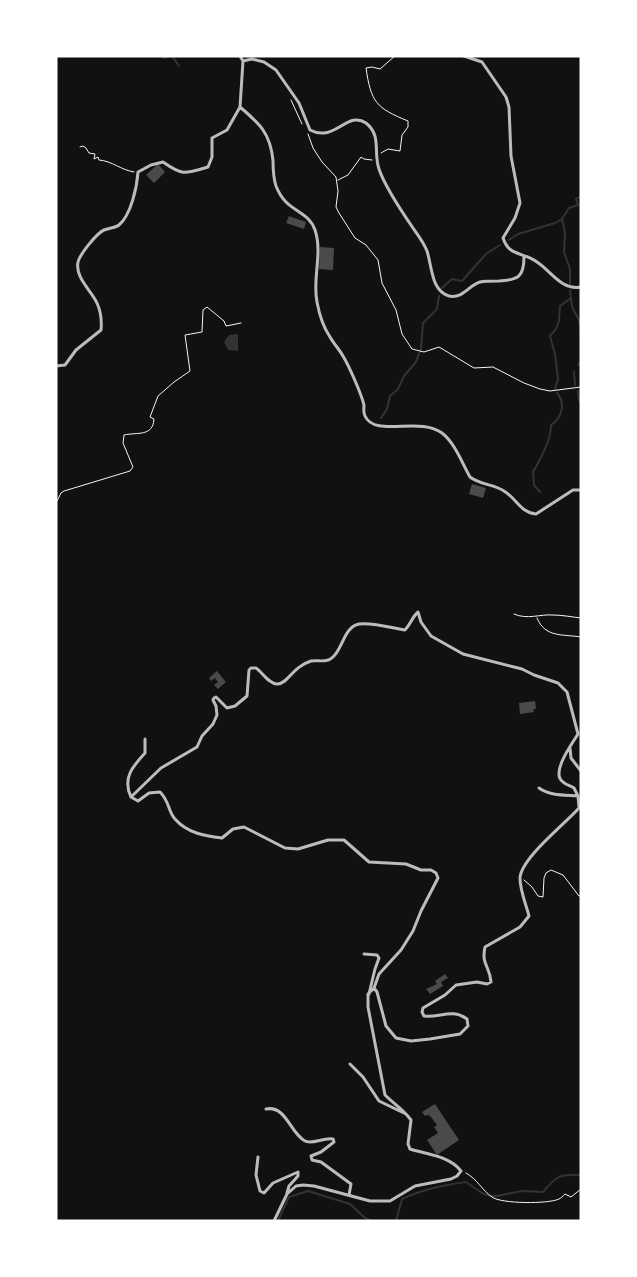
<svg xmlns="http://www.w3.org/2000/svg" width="637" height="1277" viewBox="0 0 637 1277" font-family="'Varela Round',sans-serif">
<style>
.water{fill:#333}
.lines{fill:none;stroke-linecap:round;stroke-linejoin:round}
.stream{stroke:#333;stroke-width:2}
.building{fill:#4a4a4a}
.path{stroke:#f5f5f5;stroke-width:1}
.minor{stroke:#bcbcbc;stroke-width:3}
</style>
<rect width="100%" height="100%" fill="#111"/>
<path class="water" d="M238,334V351L228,350L224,342L229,335Z"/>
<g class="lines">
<path class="stream" d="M162,56L164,58L170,56
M172,56L179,66
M562,219L565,233L564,252L570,269V285
M509,240L518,234L555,223L562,219L569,208L578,205L576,199L581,196
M442,288L452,279L462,281L486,254L500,245
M570,290L572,307L579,320L581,332
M578,365L581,361
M574,372L575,385
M555,389L558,379L555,354L550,336L556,329L559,321L560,306L571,298
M578,391L579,400L581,403
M381,418L387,409L390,396L398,389L404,376L416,362L421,348L423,323L437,309L439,296
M540,492L534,485L533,471L535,469C542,455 551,440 551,425C562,418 566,403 557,393
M278,1221L289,1197L308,1191L350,1204L365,1218L371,1221
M396,1221L402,1199C423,1189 443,1185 466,1182L482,1193L490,1196H497L522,1191L543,1192C556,1176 560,1174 581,1175"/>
</g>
<path class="building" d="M158,164L165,172L154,183L146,175Z
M289,216L306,222L304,229L286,223Z
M320,247L334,248L333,270L319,269Z
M472,484L486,488L483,498L469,494Z
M217,671L226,682L218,689L214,685L218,682L215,678L211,681L209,678Z
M535,701L536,709H533L534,712L520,714L519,703Z
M445,974L448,978L441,982L443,986L430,994L426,989L437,984L435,981Z
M435,1104L459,1140L437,1155L427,1140L438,1133L434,1127L437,1125L431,1117L428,1115L425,1116L422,1112Z"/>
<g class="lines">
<path class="path" d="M291,100L302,124
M308,134L313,148L322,162L336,177L338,191L336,207L339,213L355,238L366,245L378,260L382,283L396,310L402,334L412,349L424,352L439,347L474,368L493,367L524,383L540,389L550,391L581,387
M80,147L83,146L86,148L89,153L95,154L94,159L98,157L99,160C112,161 121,170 134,172
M381,153L388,149L400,151L402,135L408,127V121C376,108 371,102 366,68L372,67L380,69L395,56
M338,180L348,175L361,157L364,159L372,160
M56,503L61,493L64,491L130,471L133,467L123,443L124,435C137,432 153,437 154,419L150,417L158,396L174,382L190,371L185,335L202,332L203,310L207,307L224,321L226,326L241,323
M514,614C527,620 540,614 553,615C562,615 572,617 581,618
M537,618C545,638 563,634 581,637
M524,880L532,887L538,896L543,897L544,878L546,873L551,870L563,875L579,896H581
M466,1173C477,1179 482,1190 492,1197C501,1204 549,1204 559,1199C561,1198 563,1196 565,1194L571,1197L581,1189"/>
<path class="minor" d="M464,56L482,62L506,97L509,107L511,156L520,203L515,218L503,238C509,257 524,252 537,262C551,271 562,291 581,287
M243,61L252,59L264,62L276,70L299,103L310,130C335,143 347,110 366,123C382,136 373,152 379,169C385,187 402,212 413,228C418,235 424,243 427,251C432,266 431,291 449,296C463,299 469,285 480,282C485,281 493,281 499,281C518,280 524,277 524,257
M240,107C260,124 270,133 273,160C273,169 273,177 276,186C278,191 282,198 286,202C296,212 310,215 315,230C323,254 312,278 317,302C319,313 324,328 330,337C334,344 339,349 343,356C349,366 361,393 364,405C364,408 363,412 365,416C375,438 420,416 442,433C455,443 462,463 470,477C480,485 494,484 504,491C516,498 521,513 536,514L573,490H581
M56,366L65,365L76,350L101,330C102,320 101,312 97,303C91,290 75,278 78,262C80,254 97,233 104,230C109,228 115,228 119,225C131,215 137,187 138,172L151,165L163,162C183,176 185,174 208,167L212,157V138L227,130L240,107L243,61L240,56
M570,748L571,758L581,771
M539,788C550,796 564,795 578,796
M131,797C122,778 133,766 145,753V739
M364,954L377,955L379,958L375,969L369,994
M350,1064L363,1077L379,1101L406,1114
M266,1109C286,1105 290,1133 305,1141C312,1145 324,1137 333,1139L334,1142L321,1152L311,1156L312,1160L321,1162L351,1184L349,1195
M258,1157L256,1175L260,1191L264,1193L273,1183L298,1172V1176L289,1186L287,1193
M274,1221L287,1194L296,1186L303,1185L314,1186L370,1201H390L415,1186L451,1179L457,1176L461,1171C450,1156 426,1154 410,1149L408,1144L411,1120C403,1109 394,1104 385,1095L368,1007V994L374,988L379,974L401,950L413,931L421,911L438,878L436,873L431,870H421L406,864L369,862L344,840H328L298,849L285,848L244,827L233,829L222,838C205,836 187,833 175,819C168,812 170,802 160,792L149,793L138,801L131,797L161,768L197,747L202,736L213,724L217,715L216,706L213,700L214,698L216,697L227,708L235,706L247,696L249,670L251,668H256C262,672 269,684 277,684C285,685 292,671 301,666C304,664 308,662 311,661C320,660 327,663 333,657C343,648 344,627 359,624C371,622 393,628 405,630C411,624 412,617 418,612L421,622L431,636L463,654L522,669L534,675L558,683L567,692L578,734C572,744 550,773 563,782C566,785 571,786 574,788L578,796L579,808C565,824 521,858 520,878C520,891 526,904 529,916L520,927L485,947C481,965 490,966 491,982L487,984L477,982L456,985L445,995L423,1008L422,1012L424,1016C440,1018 452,1008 467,1019L468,1026L460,1034L430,1039L411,1041L396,1038L386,1026L377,992L374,988"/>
</g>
<rect width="637" height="1277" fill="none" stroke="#ffffff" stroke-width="115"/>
</svg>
